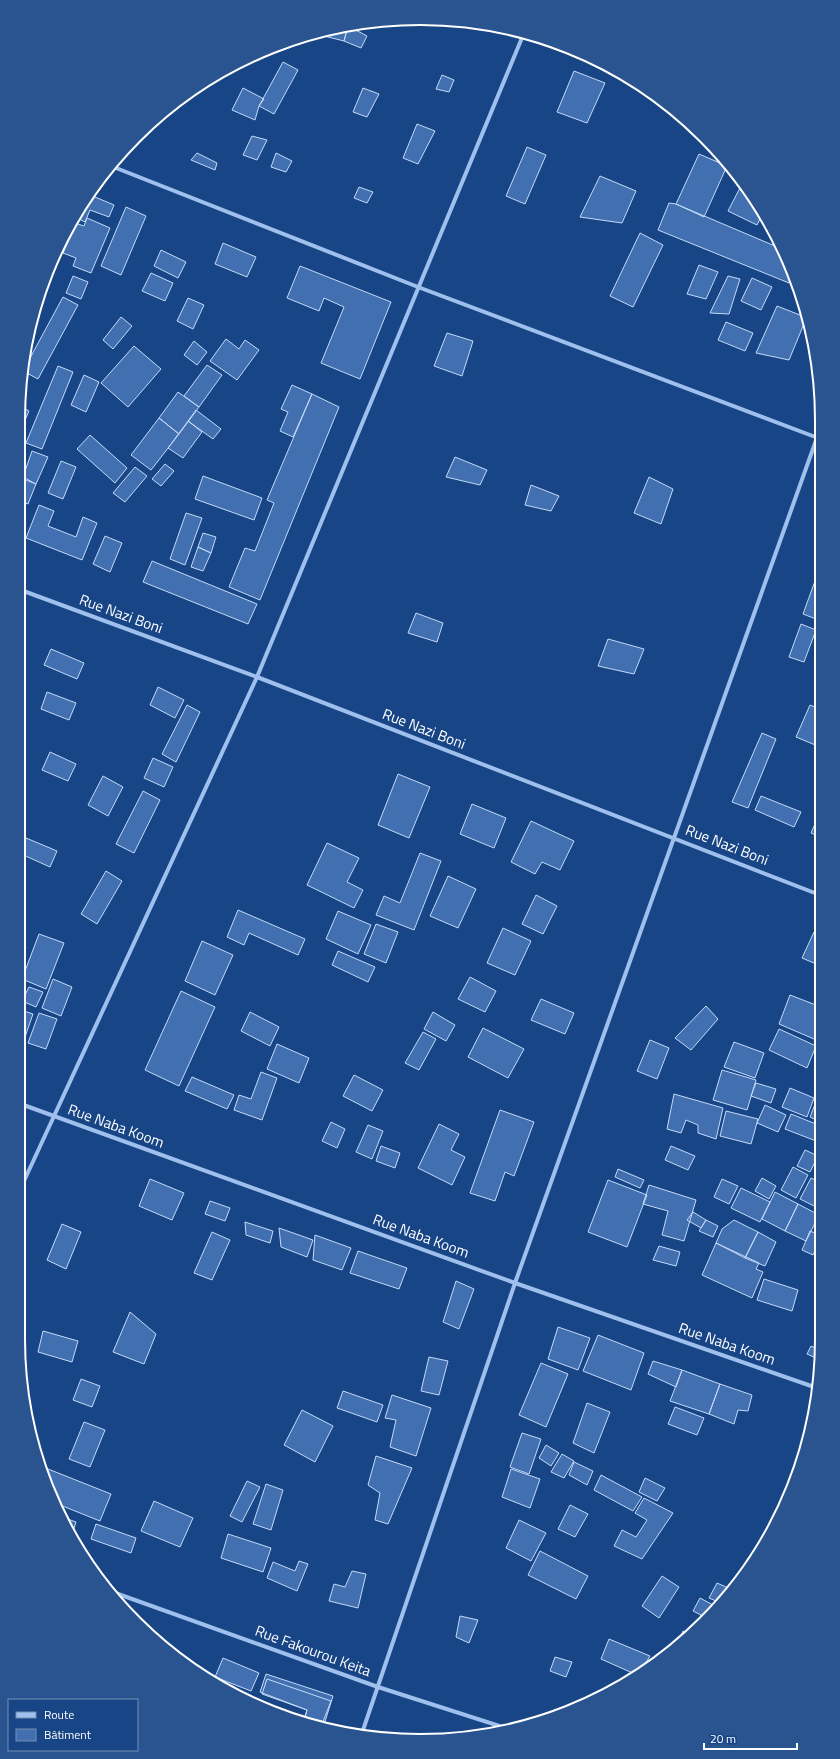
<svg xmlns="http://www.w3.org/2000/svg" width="840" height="1759" viewBox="0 0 840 1759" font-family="'Titillium Web',sans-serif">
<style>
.building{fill:#416faf;stroke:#c4daf9}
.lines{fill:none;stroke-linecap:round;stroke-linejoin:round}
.minor{stroke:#9fbfed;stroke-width:4}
.labels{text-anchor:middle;stroke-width:4;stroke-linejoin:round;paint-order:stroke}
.street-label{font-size:15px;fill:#fff;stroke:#184586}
.rim{fill:none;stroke:#fff;stroke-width:2}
</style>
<rect width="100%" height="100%" fill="#184586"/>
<path class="building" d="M346,25L348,26L344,41L316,34Z
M348,26L367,36L361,48L344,41Z
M283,62L298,70L274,114L259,106Z
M574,71L605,83L587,123L557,112Z
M442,75L454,80L449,92L436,89Z
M243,88L264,99L259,106L255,120L232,110Z
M363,88L379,94L367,117L353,112Z
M417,124L435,131L418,164L403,158Z
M252,136L267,140L257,160L243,155Z
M527,147L546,155L525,204L506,196Z
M197,153L217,163L215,170L191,160Z
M276,153L292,161L286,172L271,167Z
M699,154L727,166L704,217L676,204Z
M600,176L636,191L622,223L580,217Z
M743,182L762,215L757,225L728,211Z
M359,187L373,192L367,203L354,198Z
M88,194L114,205L109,217L90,210L85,222L75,217Z
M669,203L676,204L782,249L793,272L789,283L658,230Z
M126,207L146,216L121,275L101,266Z
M87,218L110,228L91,273L73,266L76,258L63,253L75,223L84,226Z
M640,233L663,245L633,307L610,296Z
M223,243L256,257L247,277L215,264Z
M161,250L186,262L178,278L154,266Z
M699,265L718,272L706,299L687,294Z
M300,266L391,302L360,379L321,363L344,307L324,298L319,311L287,298Z
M151,273L173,283L165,301L142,291Z
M73,276L88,282L81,299L66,293Z
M728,276L740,279L729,314L710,313Z
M752,278L772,287L761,310L741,301Z
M63,297L78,305L38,379L23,371Z
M188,298L204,305L193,329L177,321Z
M777,306L805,317L806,319L789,360L756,353Z
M121,317L132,326L113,349L103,340Z
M726,322L753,333L745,351L718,340Z
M447,333L473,341L462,376L434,366Z
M226,339L239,349L245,340L259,350L237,380L210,361Z
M194,341L207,352L197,365L184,355Z
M134,346L161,369L128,407L101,383Z
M207,365L222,375L199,407L184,396Z
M58,366L73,372L42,449L26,443Z
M84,375L99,382L86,412L71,405Z
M292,385L312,394L293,437L280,431L288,412L281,409Z
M178,392L199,407L179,434L159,418Z
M312,394L339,407L260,600L229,587L245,548L255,551L274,503L267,500Z
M19,406L29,411L23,425L18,422Z
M196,410L221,429L213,439L188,421Z
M159,418L179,434L151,470L131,455Z
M188,421L202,432L183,458L168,448Z
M90,435L127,468L115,483L77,449Z
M32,451L48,457L36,484L23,477Z
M455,457L487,470L480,485L446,477Z
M61,461L76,467L63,499L48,493Z
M165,464L174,471L161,486L152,479Z
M135,467L147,476L125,502L113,493Z
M203,476L262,498L254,520L195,499Z
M18,477L36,484L28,504L18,500Z
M649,477L673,489L661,524L634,513Z
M531,485L559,496L551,511L525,505Z
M18,504L26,507L18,516Z
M39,505L54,511L48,526L76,537L83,517L97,523L82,560L26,538Z
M186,513L202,518L185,565L170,559Z
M18,516L25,519L18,536Z
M203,533L216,537L211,553L198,547Z
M105,536L122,543L110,572L93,564Z
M198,547L211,553L203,571L191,567Z
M152,561L257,604L248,624L143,582Z
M819,570V609L816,619L803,614Z
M416,613L443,623L437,642L408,633Z
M801,624L816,630L804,662L789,657Z
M18,636L25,639L18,656Z
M608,639L644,649L634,674L598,666Z
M51,649L84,663L77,679L44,665Z
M158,687L184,700L175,718L150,705Z
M47,692L76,703L69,720L41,709Z
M187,705L200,712L176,762L162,754Z
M810,705L820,709V747L796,737Z
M762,733L776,739L748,808L732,802Z
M50,752L76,764L68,781L42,770Z
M153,758L173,767L164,787L144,778Z
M398,774L430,787L409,838L378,825Z
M103,776L123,787L108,816L88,805Z
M143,791L160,800L134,853L116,844Z
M761,796L801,812L794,827L755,810Z
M472,804L506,818L494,848L460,834Z
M820,813V837L811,833Z
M531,821L574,841L560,870L542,862L535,874L511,862Z
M26,838L57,851L50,867L19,853Z
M327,843L359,858L347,882L363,890L354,908L307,885Z
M420,853L441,861L414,930L376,915L384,896L400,903Z
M106,871L122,881L97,924L81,914Z
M448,876L476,889L458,928L430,916Z
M536,895L557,906L543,934L522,924Z
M238,910L305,939L298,955L249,933L244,945L227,937Z
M338,911L371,925L358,954L326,939Z
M376,924L398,932L386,963L364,954Z
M503,928L531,941L515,975L487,963Z
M814,932L821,935V966L802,958Z
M39,934L64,943L46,989L22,979Z
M202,941L233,955L215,995L185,981Z
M18,944L26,947L19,965H18Z
M338,951L375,967L368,982L332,965Z
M470,977L496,991L485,1012L458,999Z
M53,979L72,987L61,1016L42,1008Z
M29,987L43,992L36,1007L22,1001Z
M181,991L215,1007L179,1086L145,1070Z
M790,995L821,1007V1042L779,1024Z
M541,999L574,1013L565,1034L531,1020Z
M706,1006L718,1019L691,1050L675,1038Z
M18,1009L33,1014L24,1040L18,1038Z
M250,1012L279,1027L270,1046L241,1031Z
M433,1012L455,1025L446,1041L424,1029Z
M39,1013L57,1019L46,1049L28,1043Z
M483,1028L524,1049L508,1078L468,1057Z
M779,1029L816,1046L807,1068L769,1050Z
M423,1032L436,1039L419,1070L405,1063Z
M650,1040L669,1048L657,1079L637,1071Z
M734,1042L764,1053L755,1078L724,1067Z
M277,1044L309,1058L299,1083L267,1069Z
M722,1070L756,1080L747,1110L713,1100Z
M261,1072L277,1078L262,1120L234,1110L239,1095L251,1099Z
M354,1075L383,1090L372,1111L343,1096Z
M192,1077L234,1095L227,1109L185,1091Z
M756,1083L776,1089L771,1103L751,1096Z
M790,1088L814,1098L807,1117L782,1107Z
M674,1094L723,1108L716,1139L698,1133V1125L686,1120L681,1133L667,1129Z
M819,1094H821V1122L810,1117Z
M765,1105L786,1115L778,1132L757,1123Z
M500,1110L534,1122L514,1176L505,1172L495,1201L470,1193Z
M726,1111L758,1119L751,1144L720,1136Z
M791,1114L821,1126L816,1141L785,1129Z
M331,1122L345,1129L337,1148L322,1141Z
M439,1124L459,1134L451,1150L465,1157L452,1185L418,1168Z
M368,1125L383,1131L372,1159L356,1152Z
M381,1146L400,1153L395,1168L376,1161Z
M671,1146L695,1156L688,1170L665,1160Z
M805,1150L818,1156L810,1172L797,1166Z
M793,1167L808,1175L796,1198L781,1190Z
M618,1169L644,1180L640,1188L615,1177Z
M762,1178L776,1186L769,1199L755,1191Z
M811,1178L821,1183L820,1209L800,1199Z
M150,1179L184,1193L172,1220L139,1206Z
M722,1179L738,1186L729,1204L714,1197Z
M608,1180L647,1195L627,1247L588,1232Z
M649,1185L696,1200L684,1241L662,1235L668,1211L643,1204Z
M741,1188L770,1202L760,1222L731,1208Z
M775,1192L798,1204L785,1231L762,1219Z
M210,1201L230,1208L225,1221L205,1214Z
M798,1204L819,1215L806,1241L785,1231Z
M693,1212L706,1220L701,1228L687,1220Z
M706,1220L718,1226L713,1237L699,1231Z
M734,1220L758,1232L745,1258L716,1243L722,1229Z
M245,1222L273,1231L270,1243L246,1235Z
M62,1224L81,1232L66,1269L47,1260Z
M279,1228L313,1240L307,1257L281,1247Z
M810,1231L822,1236L813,1255L802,1250Z
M212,1232L230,1240L212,1280L194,1273Z
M758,1232L776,1242L765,1266L745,1258Z
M315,1235L351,1248L342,1270L313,1260Z
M716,1243L759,1263L756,1269L763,1272L752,1298L702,1275Z
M659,1246L680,1252L676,1266L653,1260Z
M358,1251L407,1268L399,1289L350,1273Z
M764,1279L798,1290L792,1311L757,1300Z
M456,1281L474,1289L459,1329L443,1322Z
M130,1312L156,1334L144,1364L113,1352Z
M558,1327L590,1338L578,1370L548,1359Z
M43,1331L78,1341L72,1362L38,1352Z
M598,1335L644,1353L631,1390L583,1371Z
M811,1346L819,1350L816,1358L807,1354Z
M429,1357L448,1361L439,1395L421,1391Z
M653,1361L682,1370L676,1387L648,1374Z
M541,1363L568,1374L546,1427L519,1415Z
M682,1370L720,1384L709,1414L670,1401Z
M81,1379L100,1386L92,1407L73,1400Z
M720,1384L752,1395L748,1411L738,1410L734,1424L709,1414Z
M343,1391L383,1405L377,1422L337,1408Z
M392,1395L431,1408L416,1456L390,1447L396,1420L385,1418Z
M587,1403L610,1412L594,1453L573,1443Z
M675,1407L704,1418L697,1435L668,1424Z
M302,1410L333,1426L315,1462L284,1445Z
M810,1415L814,1417L809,1435L804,1433Z
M84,1422L105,1430L90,1467L69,1459Z
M522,1433L541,1439L529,1474L510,1467Z
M546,1445L559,1453L551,1466L539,1458Z
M562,1454L574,1461L564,1478L551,1472Z
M376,1456L412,1468L388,1524L375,1520L380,1493L368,1485Z
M574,1462L593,1471L587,1485L569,1475Z
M43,1467L111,1494L100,1521L55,1503L41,1472Z
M511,1469L540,1479L530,1508L502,1497Z
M601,1475L642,1497L633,1511L594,1490Z
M645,1478L665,1488L657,1501L639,1492Z
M247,1481L260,1487L242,1522L230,1516Z
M266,1484L283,1490L271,1530L253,1524Z
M644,1498L673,1513L642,1559L614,1546L622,1530L636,1537L647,1520L635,1513Z
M154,1501L193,1518L180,1547L141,1531Z
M570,1505L588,1514L575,1537L558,1529Z
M62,1517L76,1522L71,1538Z
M519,1520L546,1533L531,1561L506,1548Z
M96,1524L136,1538L131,1553L91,1539Z
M228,1534L271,1548L263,1572L221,1558Z
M540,1551L588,1576L576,1599L528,1575Z
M299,1561L308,1564L297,1591L267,1578L273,1562L295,1571Z
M352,1571L366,1574L358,1608L329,1601L334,1584L345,1587Z
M662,1576L679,1587L659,1618L642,1606Z
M717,1583L733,1590L723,1604L709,1598Z
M700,1598L715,1606L713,1612L695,1630L701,1615L693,1611Z
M460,1616L478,1620L469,1643L456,1637Z
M683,1631L691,1634L677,1646Z
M609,1639L650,1656L639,1674L637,1675L601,1659Z
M555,1657L572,1662L566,1677L550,1671Z
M223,1658L259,1673L251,1691L215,1677Z
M266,1674L333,1696L323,1728L304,1722L307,1710L260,1692Z
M267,1679L331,1701L321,1727L303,1722L307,1710L262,1694Z"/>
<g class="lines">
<path class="minor" d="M111,166L418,287L818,438
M18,589L257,677L820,895
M18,1103L515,1283L817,1388
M18,1194L257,677L524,33
M107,1590L378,1687L512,1730
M361,1736L515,1283L819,432"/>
</g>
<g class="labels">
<g class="street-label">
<text transform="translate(121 614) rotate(20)" y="5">Rue Nazi Boni</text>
<text transform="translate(424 729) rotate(21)" y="5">Rue Nazi Boni</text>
<text transform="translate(727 845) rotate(21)" y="5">Rue Nazi Boni</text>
<text transform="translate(116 1126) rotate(20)" y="5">Rue Naba Koom</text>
<text transform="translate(421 1236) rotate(20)" y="5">Rue Naba Koom</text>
<text transform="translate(727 1344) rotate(19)" y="5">Rue Naba Koom</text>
<text transform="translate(313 1651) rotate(20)" y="5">Rue Fakourou Keita</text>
</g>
</g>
<path d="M0 0H840V1759H0ZM420 25H420A395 395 0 0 1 815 420V1339A395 395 0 0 1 420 1734H420A395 395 0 0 1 25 1339V420A395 395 0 0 1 420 25Z" fill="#2a5490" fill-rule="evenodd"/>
<path class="rim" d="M420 25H420A395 395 0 0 1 815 420V1339A395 395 0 0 1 420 1734H420A395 395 0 0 1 25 1339V420A395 395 0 0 1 420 25Z"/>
<rect x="8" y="1699" width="130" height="52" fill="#184586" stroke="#748fb6"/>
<rect x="16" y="1712" width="20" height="6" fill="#9fbfed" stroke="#748fb6"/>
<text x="44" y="1719" font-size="12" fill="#ffffff">Route</text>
<rect x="16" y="1729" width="20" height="12" fill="#416faf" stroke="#748fb6"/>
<text x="44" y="1739" font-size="12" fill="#ffffff">Bâtiment</text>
<path d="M704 1743v6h93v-6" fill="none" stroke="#ffffff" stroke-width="2"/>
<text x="710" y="1743" font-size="12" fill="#ffffff" stroke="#184586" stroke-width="3" paint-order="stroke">20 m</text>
</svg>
